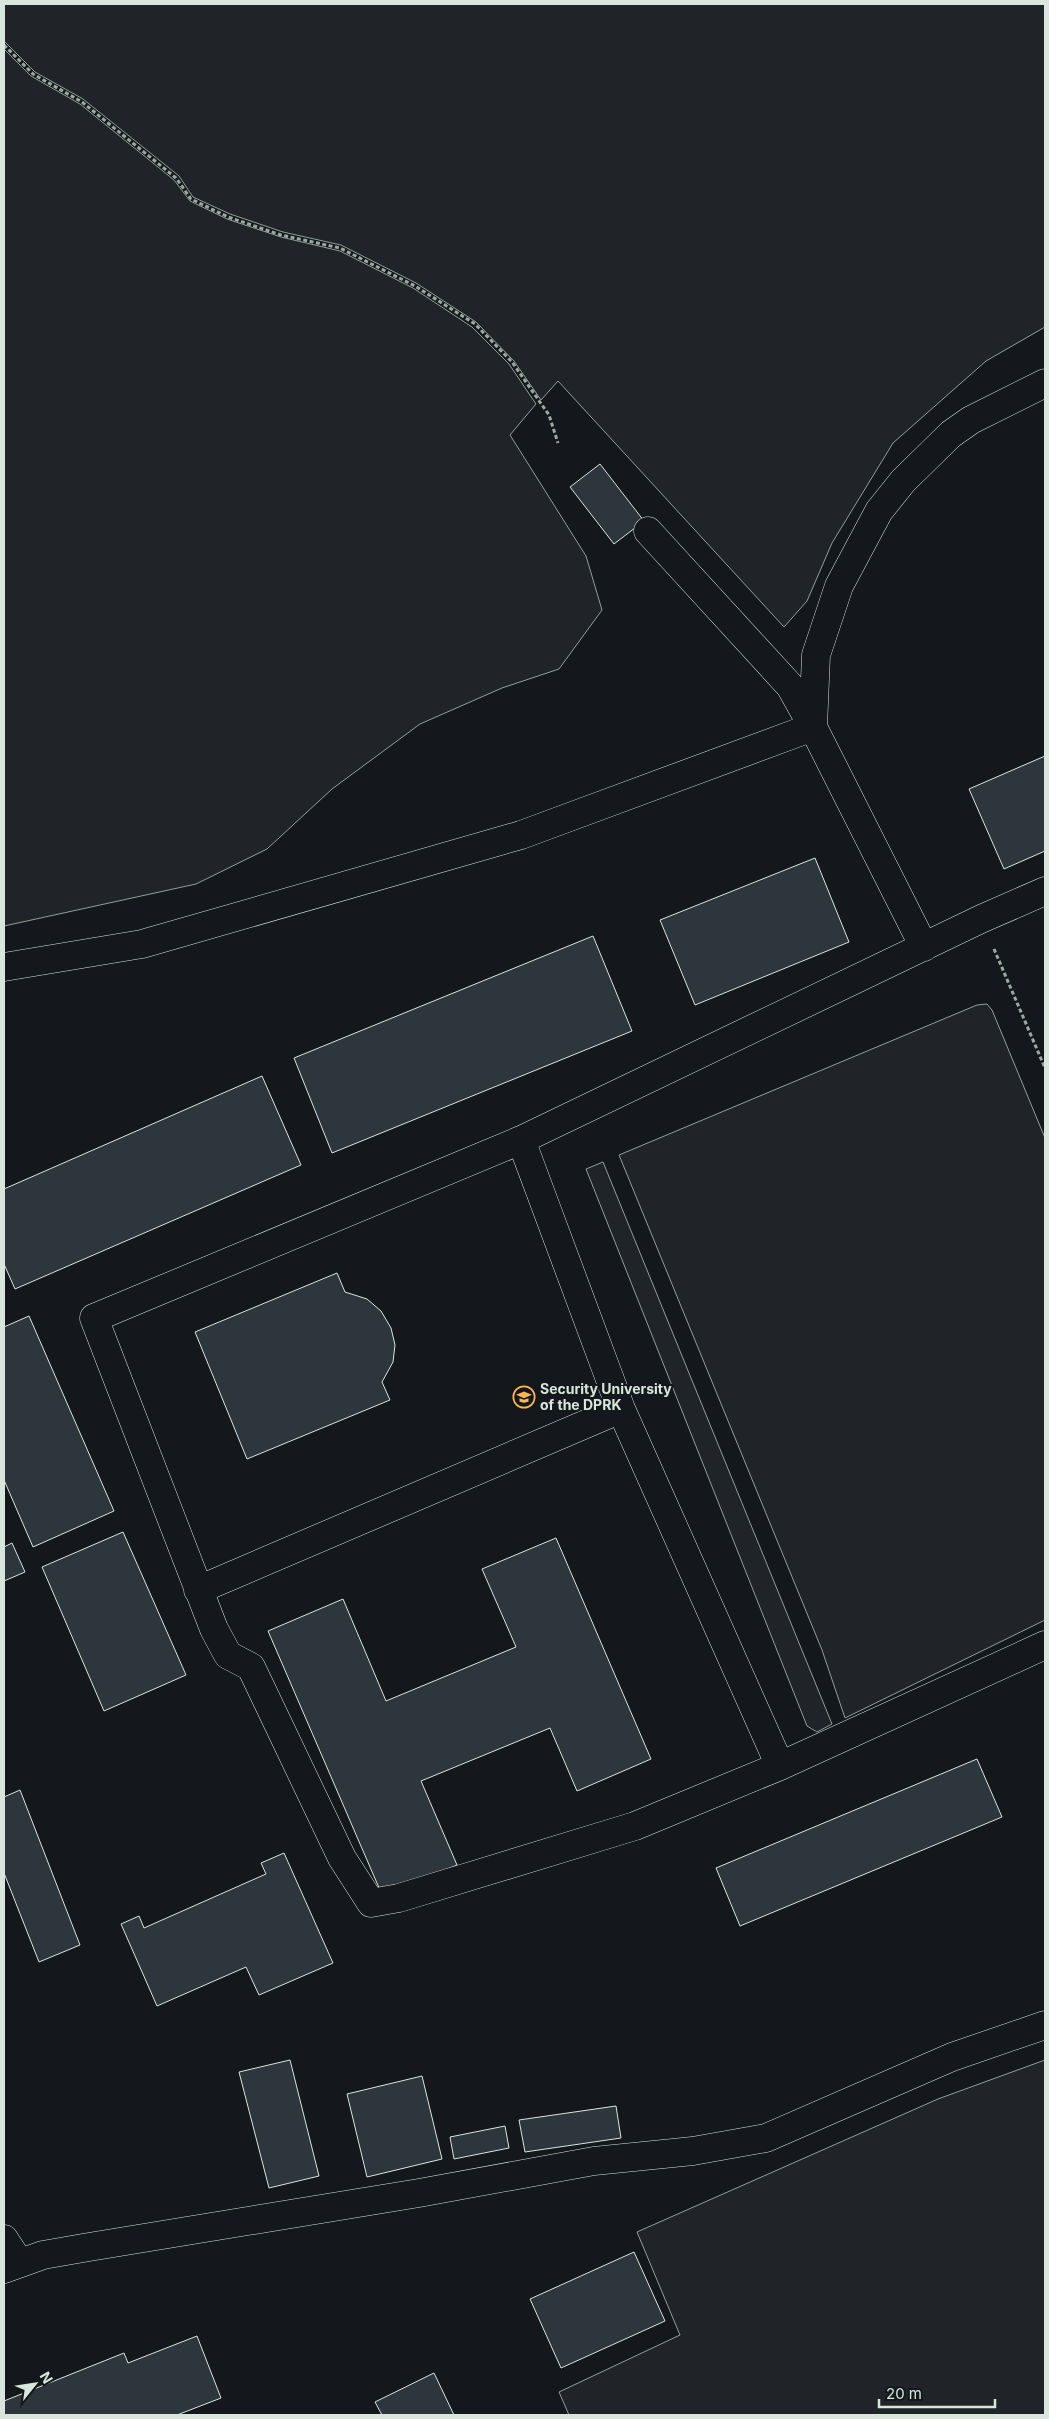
<svg xmlns="http://www.w3.org/2000/svg" width="1049" height="2419" viewBox="0 0 1049 2419" font-family="Inter,sans-serif">
<style>
.green{fill:#202428;stroke:#939e99}
.building{fill:#2c363c;stroke:#d8e6dc}
.lines{fill:none;stroke-linecap:round;stroke-linejoin:round}
.minor-casing{stroke:#d8e6dc;stroke-width:29}
.path{stroke:#9da8a2;stroke-width:3;stroke-dasharray:4 2.5;stroke-linecap:butt}
.minor{stroke:#14181c;stroke-width:28}
.labels{text-anchor:middle;stroke-width:4;stroke-linejoin:round;paint-order:stroke}
.poi-label{font-size:14px;font-weight:bold;fill:#d8e6dc;stroke:#14181c;text-anchor:start}
</style>
<rect width="100%" height="100%" fill="#14181c"/>
<path class="green" d="M4,4H1045V327L986,361L893,443L832,543L807,601L784,627L558,381L541,400L514,361L476,322L416,283L341,245L283,232L230,214L193,197L179,176L83,99L35,72L4,41Z
M4,49L31,76L80,104L174,180L190,201L227,219L281,237L340,251L413,288L472,327L509,364L536,404L510,435L586,556L602,610L559,669L502,688L420,724L332,789L267,849L196,884L4,926Z
M987,1004L992,1010L1045,1138V1620L845,1718L822,1650L619,1155L977,1005Z
M603,1162L832,1724L817,1732L807,1726L586,1169Z
M1045,2060V2415H569L559,2392L680,2335L637,2232L938,2099Z"/>
<path class="building" d="M600,464L644,521L614,544L570,487Z
M1045,756V851L1004,869L969,789Z
M815,858L849,942L695,1005L660,920Z
M593,936L632,1031L332,1153L294,1058Z
M262,1076L301,1165L15,1289L4,1264V1189Z
M337,1273L345,1292L367,1299L381,1311L391,1328L395,1345L393,1362L382,1382L390,1400L247,1459L195,1332Z
M29,1316L114,1511L33,1547L4,1480V1327Z
M123,1532L186,1675L104,1711L42,1567Z
M556,1538L651,1759L577,1791L550,1728L421,1781L457,1865L383,1897L268,1631L343,1599L386,1701L516,1647L482,1569Z
M12,1543L25,1572L4,1581V1547Z
M977,1759L1002,1817L740,1926L716,1868Z
M20,1790L80,1945L39,1962L4,1873V1797Z
M284,1853L333,1963L259,1995L246,1967L157,2006L121,1924L139,1916L144,1928L266,1874L261,1863Z
M290,2060L319,2176L269,2188L239,2072Z
M422,2076L442,2159L367,2177L347,2094Z
M616,2106L621,2138L525,2152L519,2120Z
M505,2126L509,2148L454,2159L450,2137Z
M634,2252L665,2321L561,2368L530,2299Z
M197,2336L221,2398L177,2415H4V2401L124,2353L128,2363Z
M434,2373L454,2415H382L375,2402Z"/>
<g class="lines">
<g class="minor-casing">
<path id="minor" d="M924,947L813,727L816,655L839,586L879,511L903,481L951,434L971,420L1045,383
M4,967L142,944L521,835L813,727L790,686L648,531
M521,1140L621,1409L780,1766L1045,1645
M198,1590L621,1409
M780,1766L635,1826L399,1898L371,1903L342,1858L251,1667L228,1655L214,1629L94,1318L521,1140L981,919L1045,891
M4,2239L19,2262
M4,2269L43,2255L89,2247L419,2193L594,2161L693,2151L766,2138L952,2057L1045,2025"/>
</g>
<path class="path" d="M4,45L33,74L82,102L176,178L191,199L228,217L281,235L340,248L415,286L475,324L512,362L549,415L558,443
M994,949L1045,1068"/>
<use href="#minor" class="minor"/>
</g>
<defs>
<g id="university-ring" transform="scale(1.125)"><circle r="9.5" fill="#14181c" stroke="#ffb74d" stroke-width="1.5"/><path d="M0-5L7-2L0 1L-7-2ZM-4 1L0 2.5L4 1V4Q0 6-4 4Z" fill="#ffb74d"/></g>
</defs>
<g fill-rule="evenodd">
<use href="#university-ring" x="524" y="1397"/>
</g>
<g class="labels">
<g class="poi-label">
<text x="540" y="1394">Security University<tspan x="540" dy="16">of the DPRK</tspan></text>
</g>
</g>
<rect width="1049" height="2419" fill="none" stroke="#d8e6dc" stroke-width="10"/>
<g transform="translate(35 2384) rotate(60)" stroke="#14181c" stroke-width="4" paint-order="stroke">
<path d="M0-4L9 19L0 12L-9 19Z" fill="#d8e6dc"/>
<text y="-8" font-size="14" font-weight="bold" text-anchor="middle" fill="#d8e6dc">N</text>
</g>
<path d="M879 2399v8h116v-8" fill="none" stroke="#d8e6dc" stroke-width="2.5"/>
<text x="886" y="2399" font-size="15" fill="#d8e6dc" stroke="#14181c" stroke-width="4" paint-order="stroke">20 m</text>
</svg>
